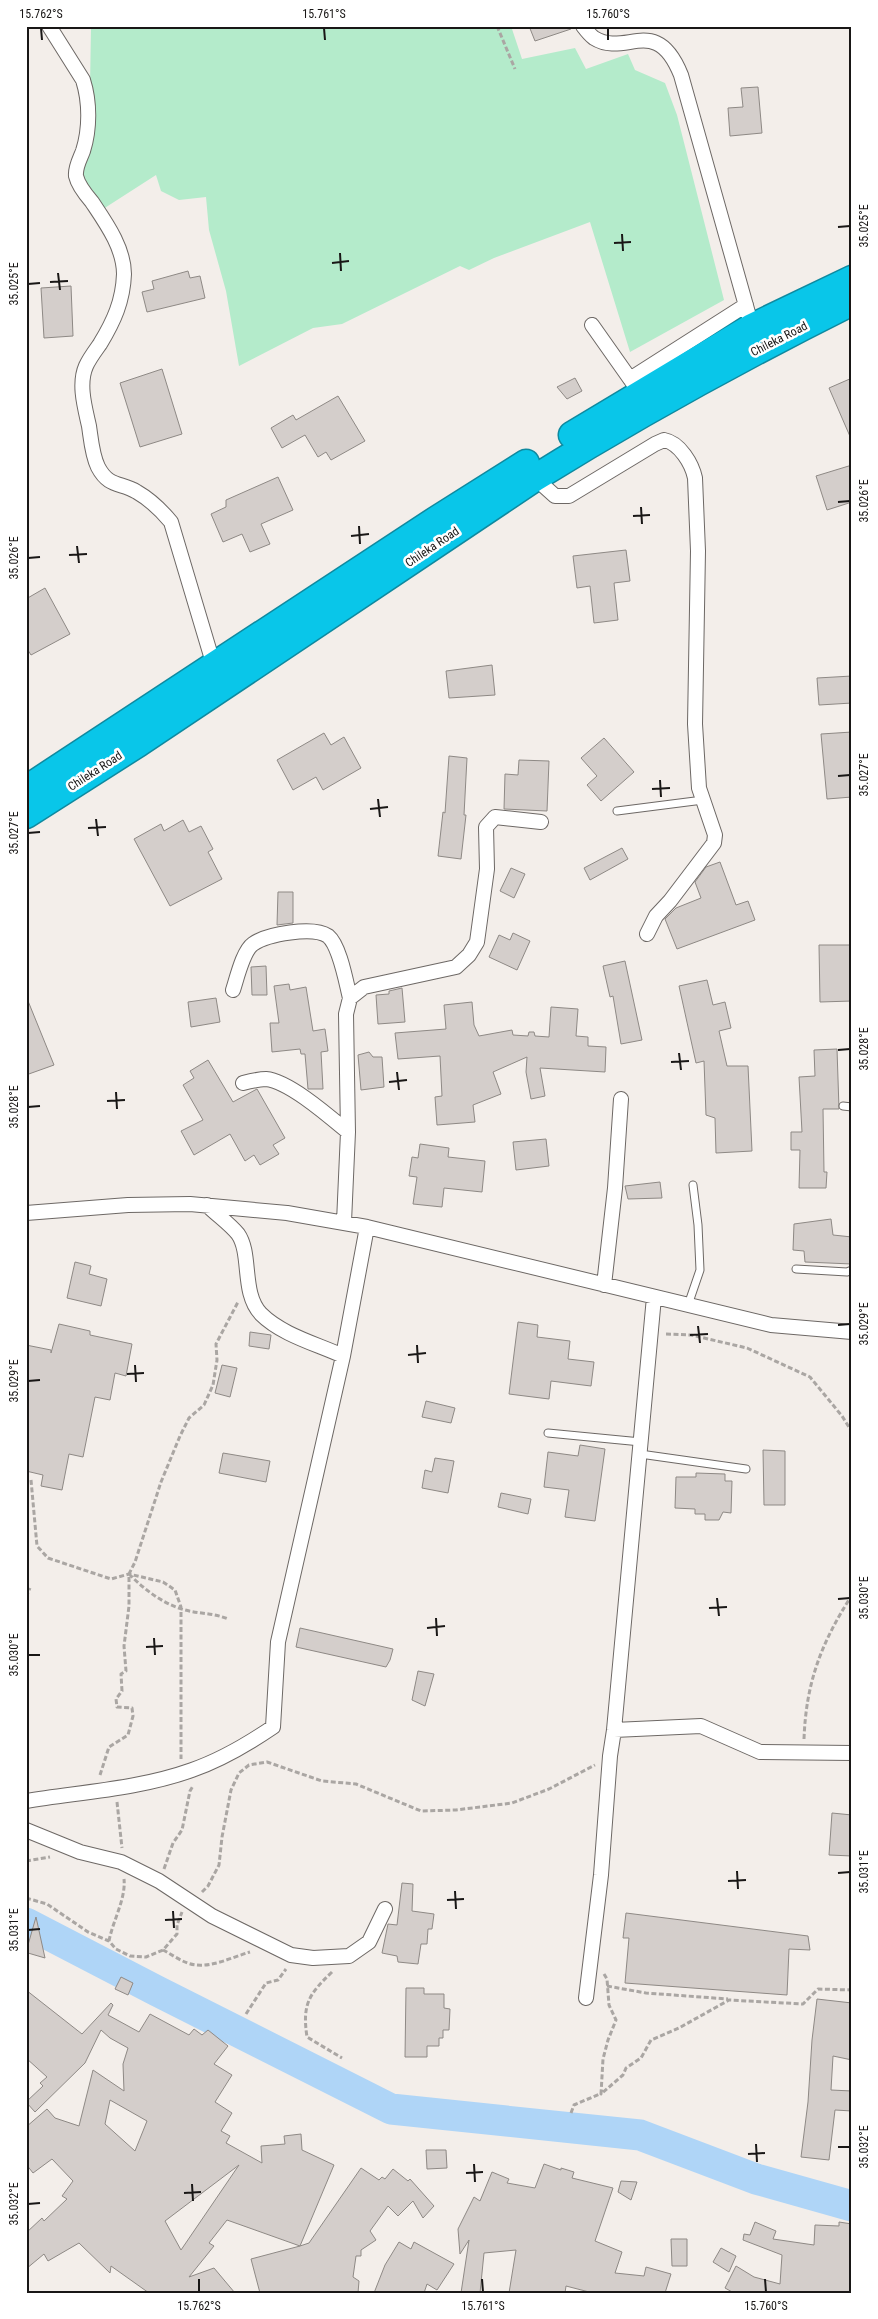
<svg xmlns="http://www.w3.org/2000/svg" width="878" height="2319" viewBox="0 0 878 2319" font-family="'Roboto Condensed',sans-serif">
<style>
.green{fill:#b4ebcb}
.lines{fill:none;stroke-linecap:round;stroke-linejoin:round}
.river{stroke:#afd5f7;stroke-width:31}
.building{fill:#d4cecb;stroke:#8e8985;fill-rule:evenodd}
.lane-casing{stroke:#6d6865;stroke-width:9}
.street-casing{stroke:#6d6865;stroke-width:16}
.highway-casing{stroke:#0f899f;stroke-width:29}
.path{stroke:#aaa6a3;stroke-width:3;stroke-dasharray:5 2.5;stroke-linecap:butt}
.lane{stroke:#fff;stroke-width:7}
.street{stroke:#fff;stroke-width:14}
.highway{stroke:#09c6e9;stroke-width:26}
.ticks{fill:none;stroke:#191716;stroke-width:2}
.labels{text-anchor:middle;stroke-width:5;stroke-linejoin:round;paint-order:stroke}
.street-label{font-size:12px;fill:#191716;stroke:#fff}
.neatline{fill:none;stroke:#191716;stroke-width:2}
.ticks-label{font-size:12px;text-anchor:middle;fill:#191716}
</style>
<rect width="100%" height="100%" fill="#f3eeea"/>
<path class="green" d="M91,26H511L522,59L575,48L586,69L628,54L635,70L665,83L677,115L724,300L630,352L590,222L494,258L469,270L460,266L342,324L313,328L239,366L226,291L209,230L206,197L179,200L161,191L156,175L100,211L78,174L90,88Z"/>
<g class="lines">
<path class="river" d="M26,1923L157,1991L391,2109L640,2135L756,2179L852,2206"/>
</g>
<path class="building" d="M529,26H570L571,29L535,41Z
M758,87L762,133L730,136L728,108L743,107L741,88Z
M188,271L190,278L200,276L205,298L147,312L142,292L154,289L152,281Z
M71,286L73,336L44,338L41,288Z
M162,369L182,434L140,447L120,383Z
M575,378L582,391L567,399L557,387Z
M852,378V441L829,388Z
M338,396L365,441L331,460L326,452L318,457L305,435L282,448L271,428L293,415L296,420Z
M852,465V502L827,510L816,476Z
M278,477L293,510L261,524L270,544L250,552L242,534L223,542L211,514L226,507V500Z
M626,550L630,581L614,583L618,620L594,623L590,586L577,588L573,556Z
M45,588L70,634L31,655L26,647V599Z
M492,665L495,695L449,698L446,671Z
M852,676V703L819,705L817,678Z
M852,732V797L827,799L821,734Z
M324,733L331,745L344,737L361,768L323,790L316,777L293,790L277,760Z
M604,738L634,772L601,801L587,785L597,776L581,758Z
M449,756L467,758L464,815H466L461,859L438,856L443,812L445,813Z
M519,760L549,761L547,811L504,809L505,774L518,775Z
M183,820L189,832L201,826L213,849L208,852L222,879L170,906L134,839L161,824L164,831Z
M622,848L628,859L590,880L584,868Z
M720,862L736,905L748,901L755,920L677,949L665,919L676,908L701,898L695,882L706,867Z
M511,868L525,874L514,898L500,891Z
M278,892H293V923L277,925Z
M513,933L530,941L517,970L489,957L499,935L510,940Z
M819,945H852V1001L820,1002Z
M625,961L642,1040L621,1044L613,996L610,997L603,966Z
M266,966L267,995H252L251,967Z
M707,980L713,1005L725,1002L731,1028L719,1031L727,1066H748L752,1151L716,1153L715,1118L706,1115L704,1061L696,1063L679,986Z
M289,984L290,990L306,987L313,1031L325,1029L328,1051L321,1052L323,1089H308L305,1054H301L300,1049L272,1052L270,1023H279L274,986Z
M402,988L405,1022L378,1024L376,995L389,994V991Z
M26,996L54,1065L26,1075Z
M216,998L220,1022L191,1027L188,1002Z
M472,1002L474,1025L479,1036L512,1030L513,1035L528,1036L529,1032H534L535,1036L549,1037L551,1007L578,1009L576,1036L588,1037V1046L606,1047L605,1072L540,1068L545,1096L531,1099L526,1072L527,1057L493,1072L501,1094L473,1105L475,1122L437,1125L435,1097L442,1096L440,1056L398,1059L395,1033L446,1029L444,1005Z
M837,1049L839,1109H823L824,1172H827L826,1188H799L800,1150H791V1132H802L799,1077L815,1076L814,1050Z
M369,1052L373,1057H382L384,1087L361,1090L358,1055Z
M208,1060L233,1102L257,1089L285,1138L273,1145L279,1154L260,1165L254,1155L245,1161L230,1134L194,1155L181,1131L203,1120L183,1085L194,1078L190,1071Z
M546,1139L549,1166L516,1170L513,1142Z
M420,1144L449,1148L448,1157L485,1161L482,1192L444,1188L442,1207L413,1204L417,1177L409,1176L412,1157L418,1158Z
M660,1182L662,1198L628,1199L625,1186Z
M831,1219L833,1235L852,1237V1264L805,1262L804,1251L793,1250L794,1224Z
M75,1262L91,1266L89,1274L107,1279L101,1306L67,1298Z
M518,1322L538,1325L537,1337L570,1341L568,1359L594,1362L591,1386L551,1381L549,1399L509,1394Z
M59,1324L90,1331V1335L132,1344L126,1376L115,1373L110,1400L95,1397L83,1457L69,1454L62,1490L41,1486L43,1475L26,1471V1345L51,1350V1353Z
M250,1332L271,1335L269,1349L249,1346Z
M222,1365L237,1368L230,1397L215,1393Z
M426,1401L455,1408L451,1423L422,1417Z
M580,1445L605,1449L595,1521L565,1517L569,1490L544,1487L548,1452L578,1456Z
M763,1450L785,1451V1505H764Z
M223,1453L270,1461L266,1482L219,1473Z
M435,1458L454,1461L448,1493L422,1488L425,1470L432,1472Z
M696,1473L725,1474V1481H732L731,1513L723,1512L719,1520H705V1514H695V1509L675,1508L676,1477H696Z
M501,1493L531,1499L528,1514L498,1507Z
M300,1628L393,1649L390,1660L386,1667L296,1647Z
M418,1671L434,1674L425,1706L412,1700Z
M832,1813L852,1815V1856L829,1855Z
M402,1883L413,1884L412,1911L434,1914L432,1929H428L427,1944H421L418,1964L398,1962L397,1956L382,1953L388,1924L397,1925Z
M626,1913L808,1936L810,1950L789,1949L787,1995L625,1983L629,1938H623Z
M36,1917L45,1958L28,1953V1945Z
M121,1977L133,1983L128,1995L115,1989Z
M406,1988H424V1994H444V2008L450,2009L449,2030H443V2038H439V2046H427V2057H405Z
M26,1990L82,2034L111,2003L113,2005L108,2015L139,2032L150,2014L189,2035L194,2029L202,2035L208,2030L228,2046L214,2064L232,2075L215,2102L232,2113L221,2131L230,2136L226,2143L262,2163L261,2146L285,2144L284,2136L301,2134L302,2150L334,2165L300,2246L309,2243L361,2168L379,2180L382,2177L385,2179L393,2169L408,2181L410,2179L434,2206L423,2218L413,2201L398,2216L388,2206L370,2231L376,2240L361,2250V2256H356L353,2277L359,2281L358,2293H260L251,2259L300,2246L227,2220L209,2243L214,2246L189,2277L214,2268L235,2293H149L111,2266L110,2273L79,2243L48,2261L44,2254L26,2269V2233L42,2218L44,2221L67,2199L62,2196L73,2181L52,2159L33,2173L26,2164V2127L47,2109L55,2118L79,2126L93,2070L124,2091L123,2064L128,2048L110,2038L101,2030L85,2063L35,2112L26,2102L43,2086L40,2083L47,2077L26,2058ZM110,2100L147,2121L135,2151L105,2124ZM239,2165L181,2250L165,2221Z
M817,1999L852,2003V2060L833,2056L831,2090L852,2091V2111L835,2110L829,2160L801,2157L808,2102L812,2040Z
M426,2150H446L447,2168L427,2169Z
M544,2164L561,2170V2168L574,2172L572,2178L613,2188L595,2241L622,2252L615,2273L644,2276L646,2267L671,2274L665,2293H593L566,2286L565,2293H509L516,2250L484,2253L480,2293H461L469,2240L460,2254L458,2229L474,2197L480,2201L492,2172L509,2179L507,2183L535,2188Z
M621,2181L637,2182L631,2200L618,2192Z
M755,2222L776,2231L773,2239L814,2245L815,2225L839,2226V2222L852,2224V2293H734L725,2288L736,2266L754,2277L780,2284L782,2255L743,2240L744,2234L750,2235Z
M671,2239H687V2266H672Z
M399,2242L411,2249L414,2242L454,2264L437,2290L427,2284L424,2293H374L385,2265Z
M721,2248L736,2256L729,2272L713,2262Z"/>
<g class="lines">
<g class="lane-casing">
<path id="lane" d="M617,811L703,800
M843,1106L852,1107
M796,1269L847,1272L852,1270
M688,1305L700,1270L698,1225L693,1185
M548,1433L641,1442
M640,1454L746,1469"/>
</g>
<g class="street-casing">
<path id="street" d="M49,26L83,80C90,102 90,129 83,151C80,159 75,167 76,176C78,185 86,195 92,202C106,223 124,248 124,274C123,301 114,321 100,344C95,351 89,359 86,366C78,384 85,408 89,426C91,439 92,455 98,467C109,488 121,482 137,492C151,500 161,510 171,522L214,666
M583,26C586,30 590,35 594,38C626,58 656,13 681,75L752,327
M592,325L635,386
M630,379L746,305
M535,478L555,496H569L655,444L664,440C680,443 692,464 695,478L698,551L695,724L699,788L715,835L714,843L670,901L656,916L647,934
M233,990C237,978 243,951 253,944C267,934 313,926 328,936C340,946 346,982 350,998
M243,1083C251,1081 259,1079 266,1079C289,1081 330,1117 348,1132
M207,1205C217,1215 230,1224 238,1234C252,1254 241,1293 261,1314C282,1335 317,1344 343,1356
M26,1213L128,1205L190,1204L287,1213L367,1227L771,1325L852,1332
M344,1222L348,1132L346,1014L350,998L364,987L456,967L469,955L477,942L487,869L486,827L495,817L541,822
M604,1285L615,1188L621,1099
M614,1730L701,1726L760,1752L852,1753
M26,1801C81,1792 139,1789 192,1770C221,1760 248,1744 273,1727L278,1642L343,1356L367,1227
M26,1830L80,1852L121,1862L159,1881L212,1916L291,1955L313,1958L349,1956L369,1942L385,1909
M586,1998L601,1875L610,1756L614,1730L654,1297"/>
</g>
<g class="highway-casing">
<path id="highway" d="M572,435L752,327L852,279
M26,789L434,521L526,463
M26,815L139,743L535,478C638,414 744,356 852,302"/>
</g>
<path class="path" d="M497,26L515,69
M666,1334L691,1335L747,1348L810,1377L842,1416L852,1432
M31,1480L37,1546L48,1558L111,1579L129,1574L163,1582L175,1590L181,1607V1759
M129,1574C145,1590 163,1604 185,1610C200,1614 214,1613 228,1619
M26,1585L28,1584
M26,1597L30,1588
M804,1739C806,1683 821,1643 852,1595
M100,1775L109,1747L128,1735L133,1716L132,1708L117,1707L116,1699L122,1691L121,1674L126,1671L124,1646L129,1606V1574L135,1562L161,1482L180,1436L189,1418L204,1405L213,1385L217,1360L216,1344L238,1302
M117,1802L122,1848
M26,1861L50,1857
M164,1869L173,1843L182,1830L190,1791L193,1786
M202,1892L208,1886L219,1865L222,1837L231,1790L239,1773L249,1765L267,1762L322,1781L356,1784L421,1811L456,1810L512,1803L549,1789L595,1765
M26,1898L47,1904L88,1932L109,1941L116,1949L130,1956L146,1957L163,1950L177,1934V1925L182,1912
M109,1941C113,1920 126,1899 124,1879
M163,1950C173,1955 184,1964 196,1965C213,1967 233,1957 250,1952
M332,1972C309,1994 302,2004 307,2037L342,2058
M604,1974L607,1979L609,2005L616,2020L608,2040L603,2059L601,2094L623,2075L626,2068L641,2058L651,2040L679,2028L729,2000L803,2004L818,1989L852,1990
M607,1986L646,1993L728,1999
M246,2014L266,1983L278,1980L286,1969
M571,2113L574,2105L602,2093"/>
<use href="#lane" class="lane"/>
<use href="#street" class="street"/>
<use href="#highway" class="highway"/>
</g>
<path class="ticks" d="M41,28L42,40M324,28L325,40M608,28V40M838,227L850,226M622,234L623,251M614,243L631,242M340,253L341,271M332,263L349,261M58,273L60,290M50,282L68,281M28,284L40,283M838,502L850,501M641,507L642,524M633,516L650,515M359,526L360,544M351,536L369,534M77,546L79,563M69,555L87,554M28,558L40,557M838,776L850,775M660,780L661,797M652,789L670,788M378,799L380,817M370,809L388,807M96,819L98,836M88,828L106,827M28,833L40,832M838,1050L850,1049M679,1053L681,1070M671,1062L689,1061M397,1072L399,1090M389,1082L407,1080M116,1092L117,1109M107,1101L125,1100M28,1107L40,1106M838,1325L850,1324M698,1326L700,1343M690,1335L708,1334M417,1345L418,1363M408,1355L426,1353M135,1365L136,1382M127,1374L144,1373M28,1381L40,1380M717,1598L719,1616M838,1599L850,1598M709,1608L727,1607M436,1618L437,1636M427,1628L445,1626M154,1638L155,1655M146,1647L163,1646M28,1655H40M737,1871L738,1889M838,1873L850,1872M728,1881L746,1880M455,1891L456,1909M447,1900L464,1899M173,1911L174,1928M165,1920L182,1919M28,1930L40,1929M756,2144L757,2162M838,2147H850M748,2154L765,2153M474,2164L475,2182M466,2173L483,2172M192,2184L193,2201M184,2193L201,2192M28,2204L40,2203M199,2279V2292M482,2279L483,2292M765,2279L766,2292"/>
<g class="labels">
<g class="street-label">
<text transform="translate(779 339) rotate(-27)" y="4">Chileka Road</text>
<text transform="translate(432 547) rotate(-34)" y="4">Chileka Road</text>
<text transform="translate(95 771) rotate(-33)" y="4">Chileka Road</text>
</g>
</g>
<rect width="878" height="2319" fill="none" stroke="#ffffff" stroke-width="55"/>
<rect x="28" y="28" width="822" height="2264" class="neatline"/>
<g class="ticks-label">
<text x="41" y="18">15.762°S</text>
<text x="324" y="18">15.761°S</text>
<text x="608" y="18">15.760°S</text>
<text transform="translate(864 226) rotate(-90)" y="4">35.025°E</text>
<text transform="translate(14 284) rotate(-90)" y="4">35.025°E</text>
<text transform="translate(864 501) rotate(-90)" y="4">35.026°E</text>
<text transform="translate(14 558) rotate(-90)" y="4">35.026°E</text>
<text transform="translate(864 775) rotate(-90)" y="4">35.027°E</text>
<text transform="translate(14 833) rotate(-90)" y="4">35.027°E</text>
<text transform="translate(864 1049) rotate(-90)" y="4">35.028°E</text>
<text transform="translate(14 1107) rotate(-90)" y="4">35.028°E</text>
<text transform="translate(864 1324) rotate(-90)" y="4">35.029°E</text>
<text transform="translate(14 1381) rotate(-90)" y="4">35.029°E</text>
<text transform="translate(864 1598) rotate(-90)" y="4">35.030°E</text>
<text transform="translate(14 1655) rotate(-90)" y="4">35.030°E</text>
<text transform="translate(864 1872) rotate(-90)" y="4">35.031°E</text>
<text transform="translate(14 1930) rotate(-90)" y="4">35.031°E</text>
<text transform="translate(864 2147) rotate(-90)" y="4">35.032°E</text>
<text transform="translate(14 2204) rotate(-90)" y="4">35.032°E</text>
<text x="199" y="2310">15.762°S</text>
<text x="483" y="2310">15.761°S</text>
<text x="766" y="2310">15.760°S</text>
</g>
</svg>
